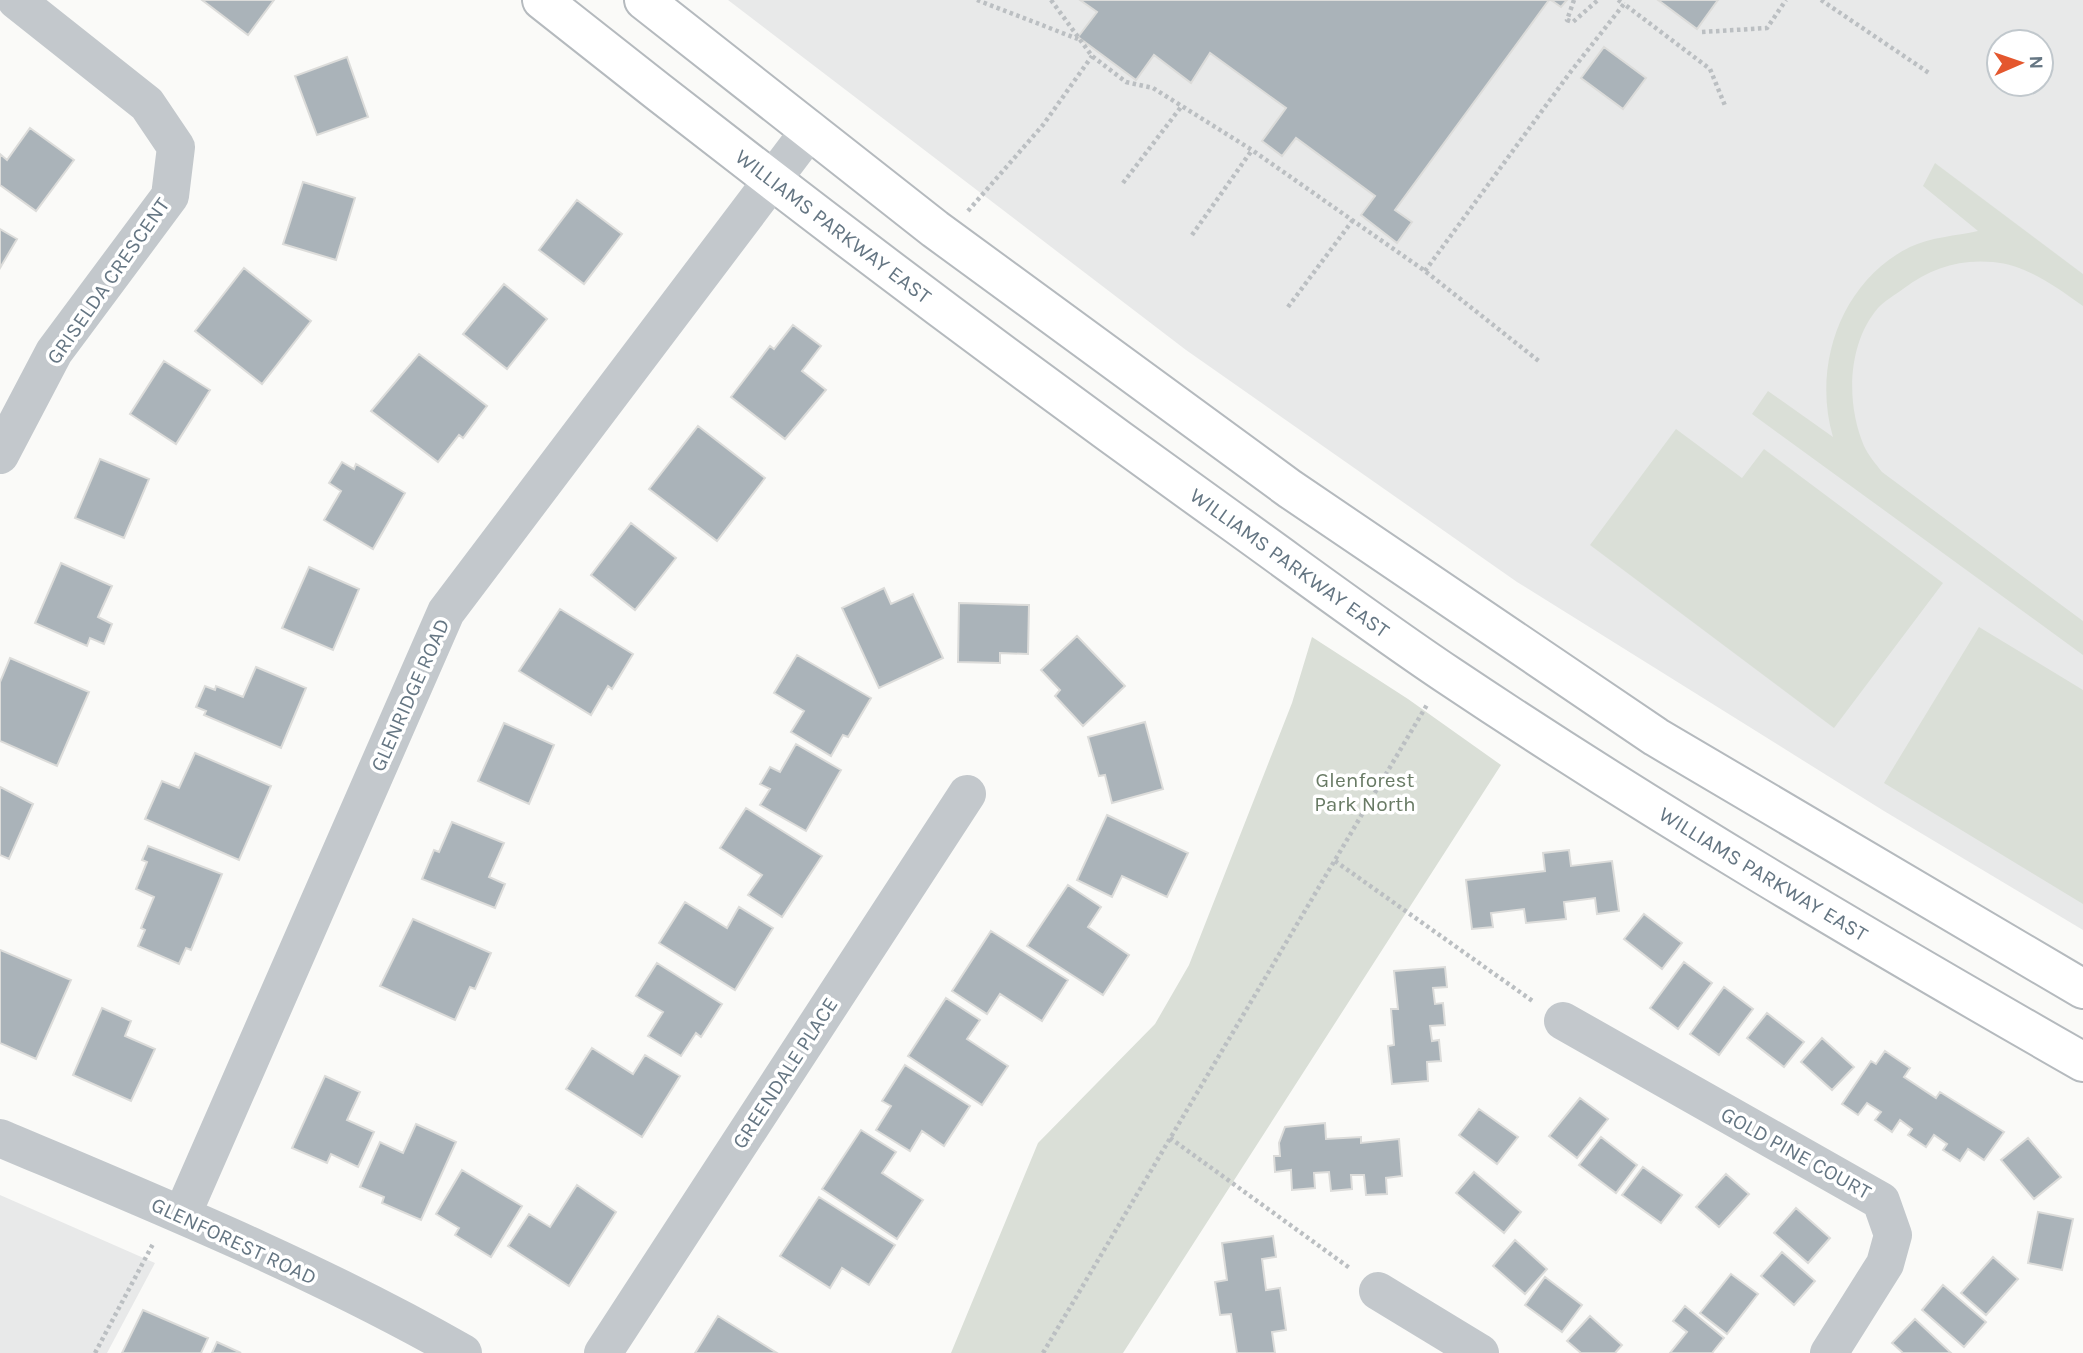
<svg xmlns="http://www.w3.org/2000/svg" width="2083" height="1353" viewBox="0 0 2083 1353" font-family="Karla,sans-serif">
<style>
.built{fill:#e8e9e9;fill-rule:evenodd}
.green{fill:#dadfd7}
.building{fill:#aab3b9;stroke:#dcdcda;stroke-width:2}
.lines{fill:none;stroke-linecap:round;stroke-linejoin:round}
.major-casing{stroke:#b5babe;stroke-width:42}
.path{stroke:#bbbfc2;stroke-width:4.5;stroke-dasharray:3.5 3.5;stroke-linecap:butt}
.minor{stroke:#c3c8cc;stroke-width:38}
.major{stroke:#fff;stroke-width:38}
.labels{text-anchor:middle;stroke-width:7;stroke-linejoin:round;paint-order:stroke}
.street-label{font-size:21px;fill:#657683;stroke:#fff}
.park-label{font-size:21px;fill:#687a64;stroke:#fff}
</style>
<rect width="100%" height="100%" fill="#fafaf8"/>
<path class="built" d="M728,0H2083V930L1884,811L1517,582L1186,350ZM1999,42H2041V84H1999Z
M0,1195L155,1263L107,1353H0Z"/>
<path class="green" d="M1935,163L2083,274V306C2056,287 2027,265 1993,262C1958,259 1931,268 1903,289C1895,295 1884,301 1878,308C1847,344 1846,404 1864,446C1868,455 1876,464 1882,472L2083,621V655L1752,414L1768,391L1833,437C1812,366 1841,281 1910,247C1931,237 1956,236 1978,231L1923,186Z
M1676,429L1742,478L1764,449L1943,583L1834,728L1590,545Z
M1979,627L2083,690V904L1884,783Z
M1312,637L1408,699L1501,765L1123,1353H951L1038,1143L1155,1024L1189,965L1292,703Z"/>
<path class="building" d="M202,0H274L248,35Z
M1080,0H1549L1395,210L1412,222L1397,243L1361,215L1375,196L1296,138L1282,156L1262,141L1286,108L1210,53L1191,83L1154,55L1136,80L1078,37L1097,12Z
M1551,0H1567L1561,7Z
M1658,0H1718L1697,29Z
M1604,47L1646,78L1623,109L1581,78Z
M347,57L368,117L317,135L295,76Z
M30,128L74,160L36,211L0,185V154L7,160Z
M303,182L355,198L336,260L283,244Z
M577,200L622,234L584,284L539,250Z
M0,229L17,239L0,268Z
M244,268L311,321L262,384L195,331Z
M504,284L547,319L507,369L463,334Z
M793,325L821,346L802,371L826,390L785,439L731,397L770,346L774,349Z
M419,354L487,406L463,438L459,435L438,462L371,411Z
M164,361L210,390L176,444L130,414Z
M698,426L765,478L717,541L649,489Z
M100,459L149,479L124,538L75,518Z
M342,462L354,469L356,464L405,493L373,549L324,520L341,491L329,483Z
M631,523L676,558L635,610L591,575Z
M61,563L112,586L98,617L112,624L104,644L90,638L87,646L35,623Z
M309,567L359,589L333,650L282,628Z
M884,588L891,604L913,594L943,658L879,688L842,608Z
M959,603L1029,605L1028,654L1000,653V663L958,662Z
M560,609L633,654L612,689L608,686L591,715L519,671Z
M1077,636L1125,686L1083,726L1055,696L1060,690L1041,670Z
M797,655L871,698L848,737L843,735L831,756L791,732L804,711L774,693Z
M10,658L89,692L57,766L0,741V682Z
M256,667L306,688L281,748L204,715L206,711L196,707L205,686L215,690L216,686L243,697Z
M1145,722L1163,789L1112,803L1105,775L1099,776L1088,737Z
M504,723L554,745L529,804L478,781Z
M796,744L841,770L806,831L760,805L770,789L760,784L770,767L780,772Z
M195,753L271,786L239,860L145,819L162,781L179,788Z
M0,787L33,804L9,859L0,855Z
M746,808L822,856L782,917L748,895L762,875L720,848Z
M1107,815L1188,853L1167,897L1122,876L1112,897L1077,880Z
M452,822L504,843L489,877L505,884L495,908L422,879L434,850L439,852Z
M148,846L222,874L191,950L186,948L179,964L138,946L145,930L141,928L154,897L136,889L147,862L142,860Z
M1569,850L1571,866L1612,861L1619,911L1597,914L1595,898L1564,902L1566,919L1526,923L1524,909L1491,913L1493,927L1472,929L1466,880L1545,871L1543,853Z
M1068,885L1101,907L1088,927L1129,955L1103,995L1027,946Z
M685,902L727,928L739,907L773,928L735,990L659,943Z
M1644,914L1682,943L1662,969L1624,939Z
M413,919L491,953L475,989L470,987L455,1020L380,986Z
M991,931L1068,980L1042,1021L1000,994L987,1014L952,991Z
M0,950L71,980L36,1059L0,1043Z
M1684,962L1712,983L1678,1029L1650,1008Z
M657,963L722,1004L701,1037L696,1033L681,1056L648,1036L663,1012L636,996Z
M1445,967L1447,987L1433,988L1435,1004L1443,1003L1445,1025L1430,1026L1432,1041L1439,1040L1441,1061L1427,1062L1428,1081L1392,1084L1388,1046L1394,1045L1391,1009H1398L1394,971Z
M1724,987L1753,1009L1719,1055L1690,1034Z
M946,998L980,1020L967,1039L1008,1066L982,1105L908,1056Z
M102,1008L131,1021L125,1036L155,1049L131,1101L73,1075Z
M1767,1013L1804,1042L1784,1067L1747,1038Z
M1822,1038L1854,1067L1832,1090L1801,1062Z
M592,1048L633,1074L645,1055L680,1076L642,1137L566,1089Z
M1885,1051L1910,1068L1904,1077L1936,1098L1940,1092L2004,1132L1984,1160L1968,1149L1960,1161L1943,1150L1947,1144L1934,1135L1926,1147L1908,1135L1912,1129L1900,1120L1892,1132L1875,1120L1881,1112L1867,1103L1858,1115L1842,1104L1871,1061L1876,1064Z
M905,1065L970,1106L944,1146L922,1131L910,1151L876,1130L891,1106L882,1101Z
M325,1076L360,1092L347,1120L374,1132L358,1167L331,1154L327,1163L292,1148Z
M1580,1098L1608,1119L1577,1158L1549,1136Z
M1479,1109L1518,1137L1497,1164L1459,1135Z
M1325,1123L1326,1139L1361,1137V1143L1399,1139L1402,1176L1386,1178L1387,1194L1366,1195L1364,1175H1351L1352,1189L1331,1191L1329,1172L1314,1173L1315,1188L1292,1190L1291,1170L1275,1172L1274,1156H1280L1279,1143L1285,1127Z
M416,1124L456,1142L421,1220L382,1203L384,1197L360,1187L380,1142L403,1153Z
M861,1130L896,1152L882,1173L923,1200L897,1239L822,1189Z
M1601,1137L1637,1165L1616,1193L1579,1165Z
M2028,1138L2061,1177L2034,1199L2001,1160Z
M1643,1167L1682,1195L1661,1223L1622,1195Z
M462,1170L522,1206L491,1257L455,1235L459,1228L436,1214Z
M1474,1172L1521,1212L1504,1233L1456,1193Z
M1726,1174L1749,1194L1719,1227L1696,1207Z
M577,1185L616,1212L569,1286L508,1246L529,1214L550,1227Z
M819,1197L895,1245L869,1285L842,1268L830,1288L780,1256Z
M1796,1208L1830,1238L1808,1263L1774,1233Z
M2038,1212L2073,1219L2062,1270L2028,1263Z
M1273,1236L1276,1257L1262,1259L1266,1290L1280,1288L1286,1330L1272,1332L1275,1353H1237L1231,1314L1220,1315L1215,1282L1227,1280L1222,1243Z
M1515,1240L1547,1269L1525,1294L1493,1266Z
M1782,1252L1815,1281L1794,1305L1761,1276Z
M1993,1257L2018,1279L1986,1315L1961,1293Z
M1731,1274L1758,1294L1727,1334L1700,1313Z
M1545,1277L1582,1305L1562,1332L1525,1305Z
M1943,1285L1986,1322L1964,1347L1922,1310Z
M1685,1306L1724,1338L1712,1353H1670L1687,1332L1673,1321Z
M143,1310L208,1338L201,1353H122Z
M718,1316L777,1353H695Z
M1590,1316L1622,1345L1615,1353H1581L1567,1341Z
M1915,1319L1951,1353H1903L1892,1343Z
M217,1342L241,1353H212Z"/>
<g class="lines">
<g class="major-casing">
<g id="major">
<path id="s1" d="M542,0C768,180 998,354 1233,522C1304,573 1375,626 1448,675C1654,813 1868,939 2083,1062"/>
<path d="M644,0L935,229L1290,489L1656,737L2083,989"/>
</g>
</g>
<path class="path" d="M977,0L1078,39
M1051,0L1092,56L1126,82L1153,88L1252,150L1425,271L1540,362
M1574,0L1567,20L1573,22L1598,0
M1618,0L1624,4
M1821,0L1929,73
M1702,32L1767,28L1786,0
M1123,183L1181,107
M968,211L1043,125L1092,56
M1192,235L1252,150
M1425,271L1569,74L1624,4L1710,69L1726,108
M1288,307L1353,220
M1335,861L1534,1002
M1170,1138L1351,1269
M95,1353L154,1242
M1043,1353L1428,703"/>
<path class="minor" d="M0,455L54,352L170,196L176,147L147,104L16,0
M1563,1021L1881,1201L1893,1235L1885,1264L1829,1353
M0,1138C156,1204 316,1269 463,1353
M182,1215L446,612L810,130
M1378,1291L1480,1353
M603,1353L967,794"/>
<use href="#major" class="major"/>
</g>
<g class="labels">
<g class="street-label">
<text dy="7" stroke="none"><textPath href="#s1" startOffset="369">WILLIAMS PARKWAY EAST</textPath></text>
<text transform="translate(108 281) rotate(-55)" y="7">GRISELDA CRESCENT</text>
<text dy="7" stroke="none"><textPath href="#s1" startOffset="936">WILLIAMS PARKWAY EAST</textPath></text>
<text transform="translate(410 695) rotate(-66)" y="7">GLENRIDGE ROAD</text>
<text dy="7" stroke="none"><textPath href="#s1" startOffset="1503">WILLIAMS PARKWAY EAST</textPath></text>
<text transform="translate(785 1073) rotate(-57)" y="7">GREENDALE PLACE</text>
<text transform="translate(1796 1153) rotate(29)" y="7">GOLD PINE COURT</text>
<text transform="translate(234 1241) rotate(25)" y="7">GLENFOREST ROAD</text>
</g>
<g class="park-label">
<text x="1365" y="787">Glenforest<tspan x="1365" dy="24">Park North</tspan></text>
</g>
</g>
<g transform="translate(2020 63) rotate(88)"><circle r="33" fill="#ffffff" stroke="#c1c8cd" stroke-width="2"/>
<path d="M0-5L12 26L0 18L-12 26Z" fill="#e4572e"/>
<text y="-10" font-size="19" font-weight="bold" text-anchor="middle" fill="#657683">N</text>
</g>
</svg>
